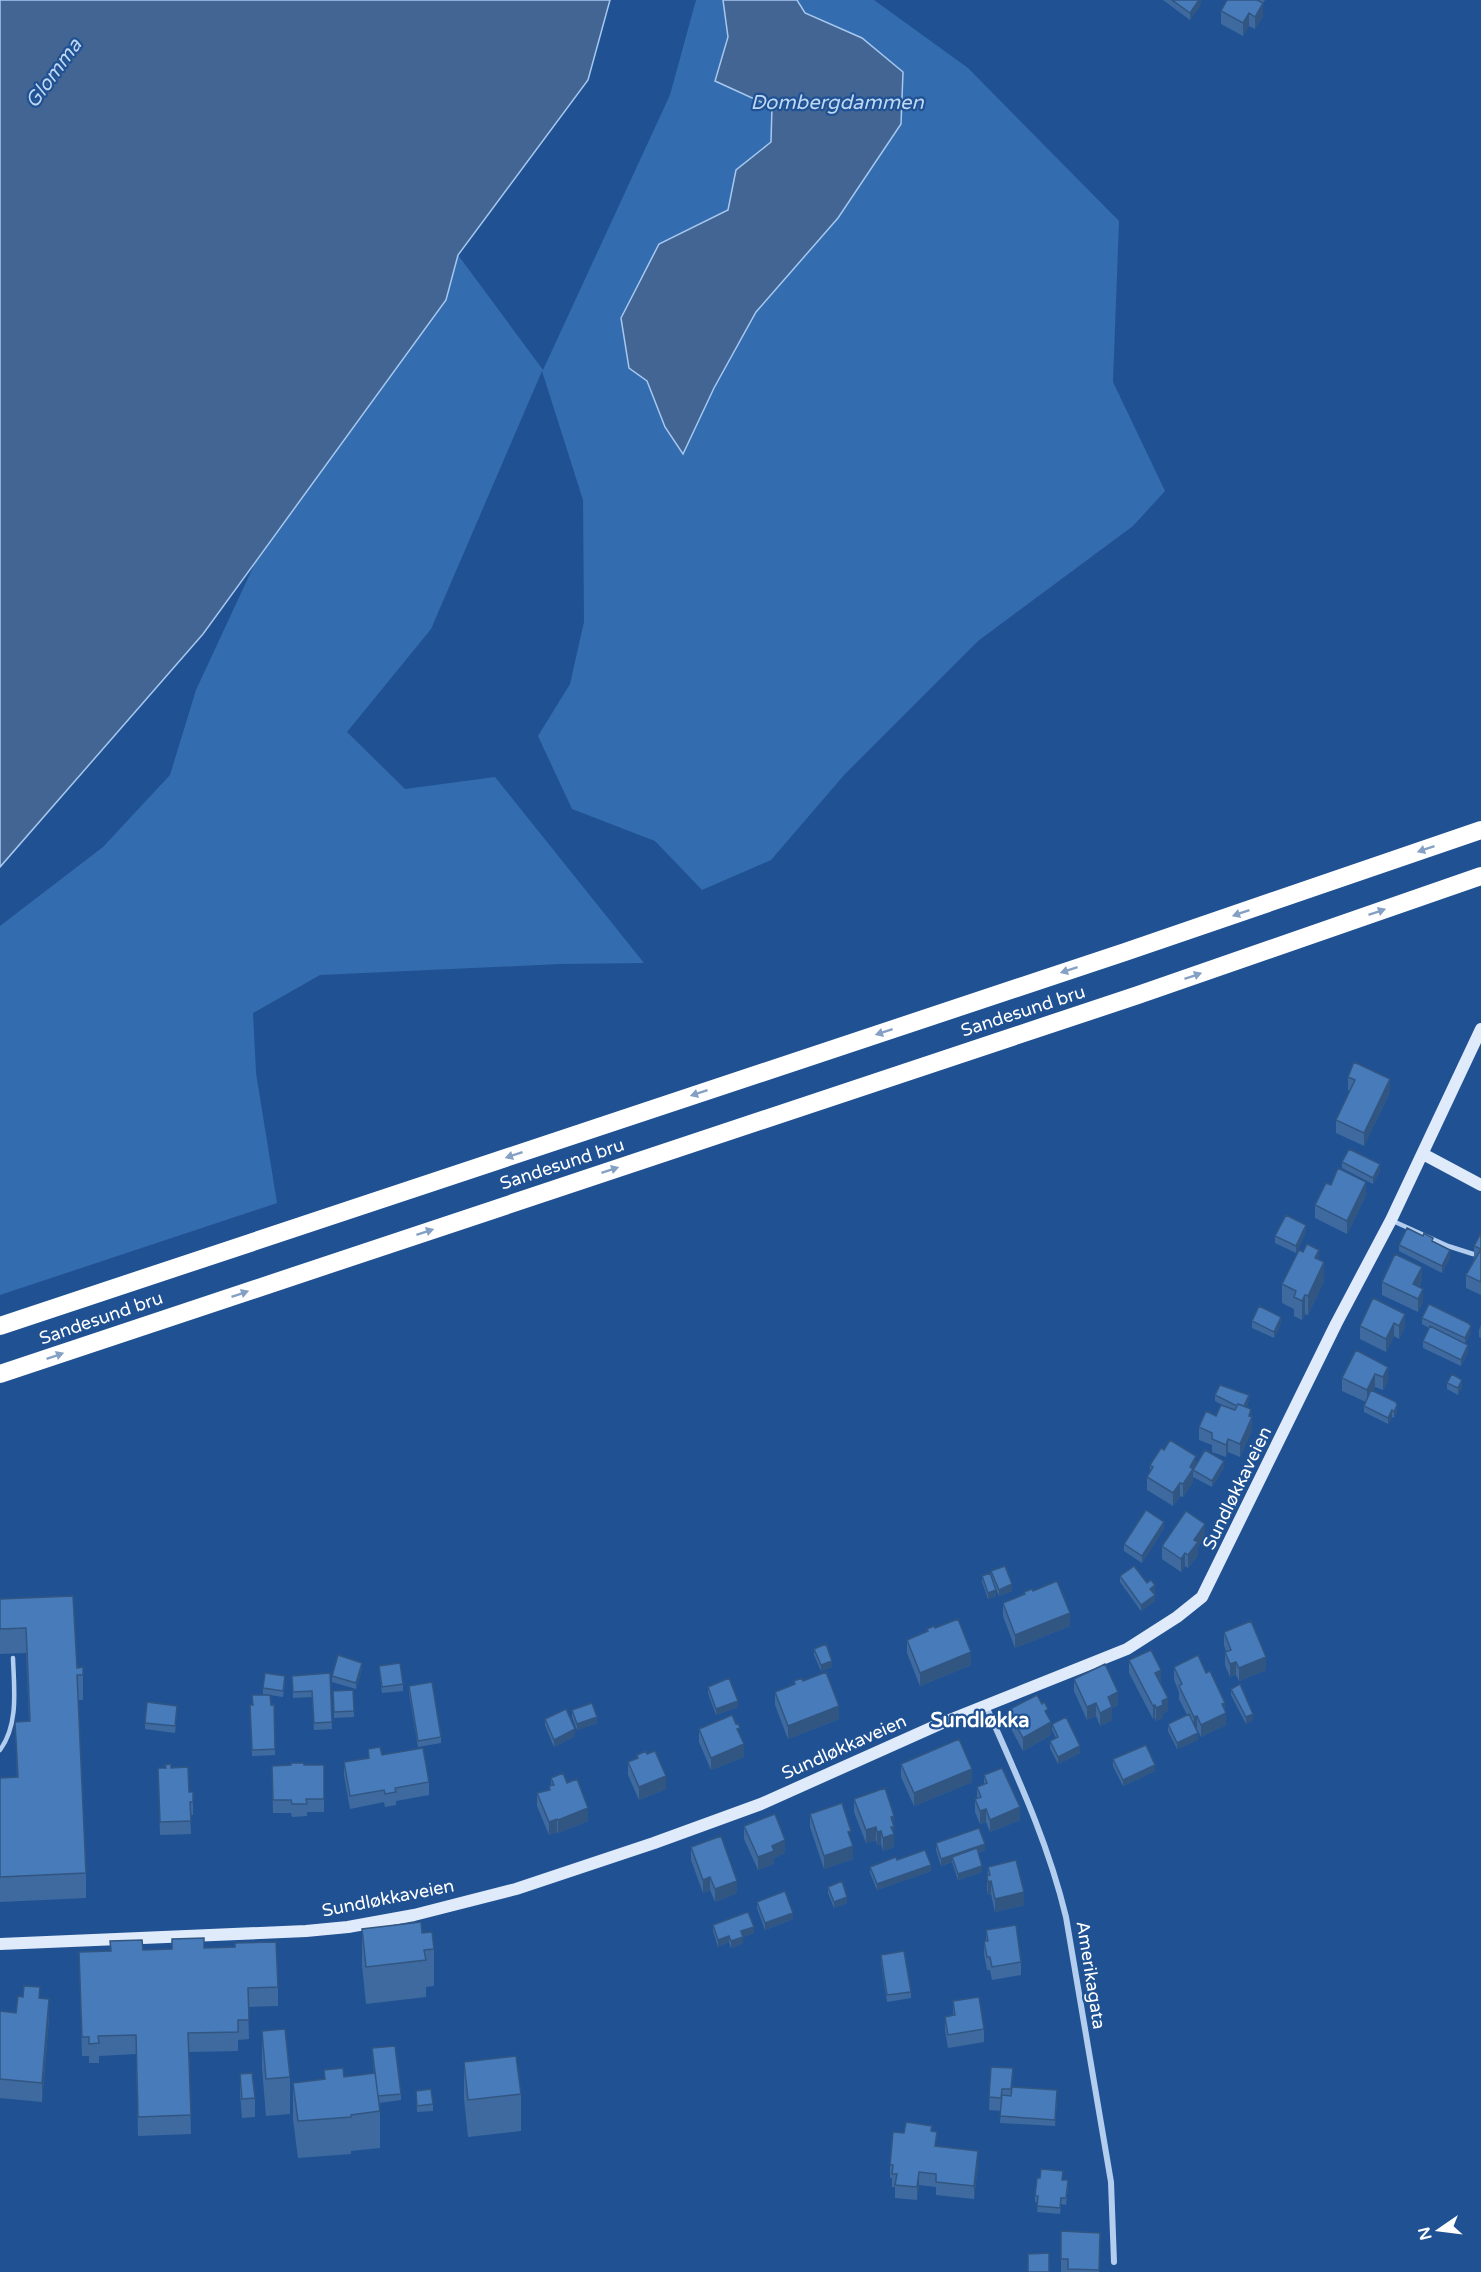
<svg xmlns="http://www.w3.org/2000/svg" width="1481" height="2272" viewBox="0 0 1481 2272" font-family="'Varela Round',sans-serif">
<style>
.green{fill:#346cb0}
.water{fill:#426594;stroke:#a6c8ef;stroke-width:1.5}
.lines{fill:none;stroke-linecap:round;stroke-linejoin:round}
.lane{stroke:#b2cdee;stroke-width:4.5}
.street{stroke:#b2cdee;stroke-width:6}
.secondary{stroke:#dfeafa;stroke-width:12}
.highway{stroke:#fff;stroke-width:18}
.wall{fill:#3e6a9f}
.shaded-wall{fill:#325682}
.building{fill:#487bb9;stroke:#325682;stroke-width:1.5}
.oneway{fill:#84a0c4}
.labels{text-anchor:middle;stroke-width:4.5;stroke-linejoin:round;paint-order:stroke}
.street-label{font-size:18px;fill:#fff;stroke:#205293}
.water-label{font-size:20px;font-style:italic;fill:#bed7f4;stroke:#205293}
.neighbourhood-label{font-size:20px;font-weight:bold;fill:#fff;stroke:#205293}
</style>
<rect width="100%" height="100%" fill="#205293"/>
<path class="green" d="M696,0H874L968,68L1119,221L1113,382L1165,491L1133,526L978,641L845,774L771,860L702,890L655,841L572,809L538,736L570,684L584,622L583,500L542,371L431,629L347,732L405,789L495,777L644,963L560,964L320,975L253,1013L256,1073L277,1203L0,1295V926L103,847L170,775L196,690L255,563L446,300L458,255L543,370L670,95Z"/>
<path class="water" d="M0,0H610L588,80L458,255L446,300L203,634L0,867Z
M723,0H797L805,13L862,38L903,72L901,124L838,218L756,312L714,388L683,454L665,427L647,381L629,368L621,318L659,244L728,210L736,170L771,142L772,107L715,81L728,37Z"/>
<g class="lines">
<path class="lane" d="M1393,1221L1448,1246L1473,1254
M0,1750C19,1724 14,1688 13,1658"/>
<path class="street" d="M986,1706C1017,1776 1048,1842 1066,1917L1111,2182L1114,2262"/>
<path class="secondary" d="M1423,1154L1481,1185
M0,1944L306,1931L348,1927L414,1915L516,1889L654,1843L761,1804L942,1723L1127,1649L1177,1617L1202,1597L1336,1324L1391,1220L1481,1029"/>
<path class="highway" d="M0,1326L1125,952L1481,830
M0,1374L1138,995L1481,876"/>
</g>
<path class="wall" d="M1163,0H1201V4L1190,20Z
M1227,0H1265L1263,3V16L1255,29L1249,26L1243,36L1221,24V11Z
M1348,1077L1390,1092L1364,1146L1336,1133V1120L1350,1091L1348,1090Z
M1342,1162L1380,1171L1373,1184L1342,1168Z
M1331,1185L1366,1195L1347,1234L1315,1218V1205Z
M1306,1231L1296,1253L1275,1243V1236Z
M1481,1233V1295L1466,1288V1275L1474,1259V1246Z
M1433,1242L1450,1257L1442,1273L1399,1251V1245Z
M1319,1260L1324,1281L1308,1315L1305,1314L1302,1320L1294,1316V1309L1282,1303V1284Z
M1422,1280L1419,1287L1423,1302L1418,1312L1382,1295V1282Z
M1405,1314V1327L1399,1339L1394,1336L1386,1352L1360,1339V1326Z
M1422,1318L1471,1332L1465,1344L1468,1352L1461,1366L1423,1348V1341L1429,1328L1422,1324Z
M1252,1321L1281,1323L1274,1338L1252,1328Z
M1481,1325V1338L1479,1337V1330Z
M1356,1350L1388,1380L1383,1390L1375,1387L1373,1391L1397,1411L1394,1418L1392,1417L1388,1424L1364,1412V1406L1366,1402L1342,1391V1378Z
M1447,1383L1462,1386L1458,1395L1447,1389Z
M1215,1395L1249,1401L1246,1407L1251,1409L1252,1430L1240,1457L1228,1452L1226,1457L1212,1452V1445L1199,1440V1427L1216,1416L1226,1407L1215,1401Z
M1150,1465H1196L1224,1467L1212,1487L1193,1477V1474V1482L1183,1497L1180,1496L1173,1506L1147,1490V1477L1150,1472Z
M1164,1528L1142,1563L1124,1551V1544Z
M1205,1537L1198,1547V1555L1188,1568L1185,1566L1181,1572L1162,1559V1546Z
M991,1571L1012,1591L999,1596L993,1582L996,1596L988,1599L982,1582V1576L991,1577Z
M1120,1576L1147,1583L1155,1592L1154,1593L1155,1601L1141,1611L1120,1582Z
M1024,1592L1070,1626L1015,1648L1003,1616V1603L1024,1594Z
M0,1599L77,1668L83,1675V1700H78L86,1873V1898L0,1902V1778H17L15,1722L29,1721L26,1653L0,1654Z
M935,1628L971,1665L920,1686L907,1653V1640L927,1632V1629Z
M1224,1632L1266,1670L1239,1681L1236,1675L1230,1677L1225,1665V1652H1226L1224,1645Z
M814,1649L832,1667L821,1671L814,1655Z
M1129,1660L1161,1683H1160L1168,1711L1163,1713V1718L1156,1721L1155,1718L1153,1719L1129,1673Z
M379,1666L403,1684V1691L382,1693Z
M1174,1667L1225,1710L1226,1725L1201,1737L1197,1729L1196,1730L1198,1740L1177,1749L1168,1731V1724L1187,1715L1179,1699V1692L1174,1680Z
M362,1669L356,1689L332,1682V1676Z
M330,1673L332,1729L314,1730L312,1697L293,1698L292,1676Z
M1074,1679L1118,1705L1112,1708V1720L1100,1726L1096,1716L1087,1720L1074,1691Z
M794,1681H803L839,1719L788,1739L775,1705V1692L794,1685Z
M285,1683L283,1697L270,1695L271,1705L274,1704L275,1755L252,1756L250,1705H253L268,1695L263,1694V1688Z
M409,1686L441,1737V1743L418,1747L409,1693Z
M708,1687L738,1707L716,1715L708,1693Z
M1231,1689L1253,1720L1246,1724L1231,1695Z
M353,1690L354,1717L334,1718L333,1691Z
M572,1710L597,1723L577,1730L572,1717Z
M1008,1710L1048,1717L1051,1735L1023,1751L1008,1723Z
M177,1712L175,1733L145,1729V1723Z
M545,1719L575,1736L554,1747L545,1725Z
M1052,1724L1080,1753L1058,1764L1050,1748V1741L1056,1738L1052,1730Z
M699,1729L740,1734L744,1757L711,1770L699,1742Z
M368,1749L382,1755L429,1782V1795L396,1801V1805L385,1807L384,1802L350,1809L344,1775V1762L368,1758Z
M637,1755L666,1789L639,1800L628,1775V1762L637,1759Z
M1113,1759L1155,1771L1123,1786L1113,1766Z
M901,1764L972,1782L914,1806L901,1777Z
M324,1765V1812H307V1816L292,1817L291,1813H273L272,1766Z
M158,1768H171L189,1792H193V1815H190L191,1834L160,1835Z
M984,1775L1020,1820L990,1832L986,1822L980,1824L975,1812V1799L977,1798V1787L984,1784Z
M551,1778L567,1783L588,1821L558,1833L557,1832L549,1835L537,1806V1793L549,1790V1786H551Z
M854,1799L894,1816V1847L883,1851L881,1844L877,1845L876,1840L866,1843L854,1812Z
M810,1814L853,1859L824,1869L810,1827Z
M744,1826L785,1853L774,1858V1864L758,1870L744,1839Z
M936,1843L985,1850L978,1853L982,1872L958,1880L952,1862L941,1866L936,1850Z
M691,1847L737,1893L715,1902L710,1890L703,1893L691,1860Z
M897,1860L931,1871L877,1890L870,1873V1867Z
M988,1867L1024,1905L995,1912L991,1894L988,1895L987,1889Z
M828,1887L847,1903L834,1908L828,1893Z
M757,1902L793,1919L765,1930L757,1908Z
M713,1925L754,1933L743,1937V1943L731,1948L729,1942L718,1947L713,1931Z
M362,1929L422,1933L434,1949V1986L426,1987V1997L366,2004L362,1965Z
M986,1930L1021,1962V1975L992,1980L990,1970H987L984,1954V1941H986Z
M110,1941L143,1950L204,1948L278,1987V2006L248,2007L249,2039L238,2040V2051L189,2052L191,2134L138,2136L136,2054L99,2056V2063H89V2056H82L79,1952L110,1951Z
M881,1955L911,1992V1998L887,2002L881,1962Z
M40,1998L49,2018L42,2102L0,2098V2011L16,2013Z
M953,2001L984,2029V2042L948,2048L945,2030V2017L953,2016Z
M262,2031L290,2077V2114L266,2116L262,2068Z
M372,2048L401,2094V2100L379,2103L380,2111V2148L351,2151V2154L298,2158L293,2119V2083L324,2079V2070L344,2077L374,2073Z
M464,2062L521,2094V2131L468,2137L464,2099Z
M991,2067L1012,2087L1057,2097L1055,2126L1000,2123L1001,2111L989,2110Z
M240,2074L255,2098V2117L242,2118L240,2093Z
M416,2091L433,2104V2111L417,2112Z
M932,2132L936,2146L978,2164L974,2199L936,2195V2187L919,2185L917,2200L895,2198V2187H892V2178H890V2165L904,2133Z
M1062,2180L1068,2187L1066,2205L1061,2204L1060,2214L1037,2212L1038,2202H1035V2196Z
M1061,2231L1100,2246L1099,2272H1061Z"/>
<path class="shaded-wall" d="M1199,0H1201V4L1190,20V13Z
M1263,3V16L1255,29V17Z
M1249,13V26L1243,36V23Z
M1390,1079V1092L1364,1146V1133Z
M1380,1164V1171L1373,1184V1178Z
M1366,1182V1195L1347,1234V1221Z
M1306,1225V1231L1296,1253V1246Z
M1319,1250V1269L1315,1258Z
M1450,1250V1257L1442,1273V1266Z
M1324,1262V1281L1308,1315V1296Z
M1422,1267V1280L1413,1297V1284Z
M1423,1289V1302L1418,1312V1299Z
M1305,1295V1314L1302,1320V1301Z
M1405,1314V1327L1399,1339V1326Z
M1281,1317V1323L1274,1338V1332Z
M1394,1323V1336L1386,1352V1339Z
M1471,1326V1332L1465,1344V1338Z
M1468,1345V1352L1461,1366V1360Z
M1388,1367V1380L1383,1390V1377Z
M1375,1374V1387L1367,1403V1390Z
M1462,1380V1386L1458,1395V1388Z
M1249,1395V1401L1243,1415V1408Z
M1397,1405V1411L1394,1418V1412Z
M1251,1409L1252,1430L1240,1457V1444Z
M1392,1410V1417L1388,1424V1418Z
M1228,1439V1452L1226,1457V1445Z
M1196,1456V1469L1193,1470V1482L1183,1497V1484L1190,1467Z
M1224,1461V1467L1212,1487V1481Z
M1180,1483V1496L1173,1506V1493Z
M1164,1522V1528L1142,1563V1556Z
M1205,1524V1537L1198,1547V1555L1188,1568V1555L1194,1540Z
M1185,1553V1566L1181,1572V1559Z
M1012,1584V1591L999,1596V1590Z
M1155,1585V1592L1150,1595V1589Z
M996,1590V1596L988,1599V1593Z
M1155,1595V1601L1141,1611V1605Z
M1070,1613V1626L1015,1648V1635Z
M971,1652V1665L920,1686V1673Z
M1266,1657V1670L1239,1681V1668Z
M832,1661V1667L821,1671V1665Z
M1236,1662V1675L1230,1677V1664Z
M362,1663V1669L356,1689V1683Z
M1161,1670V1683L1155,1686V1673Z
M1118,1692V1705L1112,1708V1720L1100,1726V1713L1108,1697Z
M1168,1698V1711L1163,1713V1718L1156,1721V1708L1162,1701Z
M738,1701V1707L716,1715V1709Z
M1096,1703V1716L1087,1720V1707Z
M1225,1703L1226,1725L1201,1737V1725L1222,1704Z
M1155,1705V1718L1153,1719V1706Z
M839,1706V1719L788,1739V1726Z
M1253,1714V1720L1246,1724V1717Z
M1197,1716V1729L1194,1730V1717Z
M597,1717V1723L577,1730V1724Z
M1051,1722V1735L1023,1751V1738Z
M575,1729V1736L554,1747V1740Z
M1198,1733V1740L1177,1749V1743Z
M744,1744V1757L711,1770V1758Z
M1080,1746V1753L1058,1764V1757Z
M1155,1765V1771L1123,1786V1780Z
M972,1769V1782L914,1806V1793Z
M666,1776V1789L639,1800V1787Z
M1020,1807V1820L990,1832V1820Z
M588,1808V1821L558,1833V1820Z
M986,1809V1822L980,1824V1811Z
M894,1816V1847L883,1851V1838L891,1817Z
M557,1819V1832L549,1835V1822Z
M876,1827V1840L866,1843V1830Z
M881,1831V1844L877,1845V1832Z
M785,1840V1853L774,1858V1864L758,1870V1857L772,1846Z
M985,1844V1850L954,1861L952,1857V1862L941,1866V1859Z
M853,1846V1859L824,1869V1856Z
M931,1865V1871L877,1890V1884Z
M982,1866V1872L958,1880V1874Z
M710,1877V1890L703,1893V1880Z
M737,1881V1893L715,1902V1889Z
M991,1881V1894L988,1895V1882Z
M1024,1892V1905L995,1912V1899Z
M847,1897V1903L834,1908V1902Z
M793,1913V1919L765,1930V1923Z
M754,1927V1933L743,1937V1943L731,1948V1941L741,1931Z
M729,1936V1942L718,1947V1940Z
M49,1999V2018L42,2102V2083Z
M978,2151V2164L974,2199V2186Z
M919,2172V2185L917,2200V2187Z"/>
<path class="building" d="M1172,0H1199L1190,13Z
M1227,0H1257L1263,3L1255,17L1249,13L1243,23L1221,11Z
M1354,1062L1390,1079L1364,1133L1336,1120L1355,1080L1348,1077Z
M1349,1149L1380,1164L1373,1178L1342,1162Z
M1338,1168L1366,1182L1347,1221L1315,1205L1326,1183L1331,1185Z
M1286,1215L1306,1225L1296,1246L1275,1236Z
M1407,1228L1423,1236L1424,1233L1433,1238L1432,1241L1450,1250L1442,1266L1399,1245Z
M1481,1233V1282L1466,1275L1481,1249L1474,1246Z
M1307,1244L1319,1250L1315,1258L1324,1262L1308,1296L1305,1295L1302,1301L1294,1297L1296,1291L1282,1284L1299,1250L1303,1252Z
M1395,1254L1422,1267L1413,1284L1423,1289L1418,1299L1382,1282Z
M1373,1298L1405,1314L1399,1326L1394,1323L1386,1339L1360,1326Z
M1429,1304L1468,1323L1471,1326L1465,1338L1422,1318Z
M1259,1306L1281,1317L1274,1332L1252,1321Z
M1430,1326L1468,1345L1461,1360L1423,1341Z
M1356,1350L1388,1367L1383,1377L1375,1374L1367,1390L1342,1378Z
M1452,1374L1462,1380L1458,1388L1447,1383Z
M1220,1385L1249,1395L1244,1406L1238,1404L1237,1406L1215,1395Z
M1371,1390L1396,1402L1397,1405L1394,1412L1392,1410L1388,1418L1364,1406Z
M1238,1404L1251,1409L1249,1416L1252,1417L1240,1444L1228,1439L1226,1445L1212,1439V1433L1199,1427L1206,1411L1216,1416L1221,1405L1235,1410Z
M1170,1440L1196,1456L1190,1467L1193,1469L1183,1484L1180,1483L1173,1493L1147,1477L1153,1467L1150,1465L1161,1448L1164,1450Z
M1205,1450L1224,1461L1212,1481L1193,1470Z
M1146,1510L1164,1522L1142,1556L1124,1544Z
M1186,1511L1205,1524L1194,1540L1198,1542L1188,1555L1185,1553L1181,1559L1162,1546Z
M1005,1566L1012,1584L999,1590L991,1571Z
M1134,1566L1147,1583L1151,1580L1155,1585L1150,1589L1155,1595L1141,1605L1120,1576Z
M990,1573L996,1590L988,1593L982,1576Z
M1057,1581L1070,1613L1015,1635L1003,1603L1025,1594L1024,1592L1032,1589L1033,1591Z
M73,1596L77,1668L83,1667V1675H77L86,1873L0,1877V1778L18,1777L15,1722L30,1721L26,1628L0,1629V1599Z
M958,1619L971,1652L920,1673L907,1640L928,1631L927,1629L934,1626L935,1628Z
M1251,1621L1266,1657L1239,1668L1236,1662L1230,1664L1225,1652L1231,1650L1224,1632Z
M826,1644L832,1661L821,1665L814,1649Z
M1151,1650L1161,1670L1155,1673L1168,1698L1162,1701L1163,1705L1156,1708L1155,1705L1153,1706L1129,1660Z
M338,1655L362,1663L356,1683L332,1676Z
M1198,1655L1206,1673L1210,1671L1225,1703L1222,1704L1226,1713L1201,1725L1197,1716L1194,1717L1179,1686L1182,1684L1174,1667Z
M400,1663L403,1684L382,1687L379,1666Z
M1105,1664L1118,1692L1108,1697L1112,1707L1100,1713L1096,1703L1087,1707L1074,1679Z
M826,1672L839,1706L788,1726L775,1692L795,1684L794,1681L802,1678L803,1681Z
M265,1673L285,1676L283,1691L263,1688Z
M330,1673L332,1722L314,1723L312,1691L293,1692L292,1676Z
M729,1678L738,1701L716,1709L708,1687Z
M432,1682L441,1737L418,1741L409,1686Z
M1240,1684L1253,1714L1246,1717L1231,1689Z
M353,1690L354,1711L334,1712L333,1691Z
M252,1695H270L271,1705L274,1704L275,1749L252,1750L250,1705H253Z
M1037,1695L1042,1704L1044,1702L1048,1709L1045,1711L1051,1722L1023,1738L1008,1710Z
M147,1702L177,1706L175,1726L145,1723Z
M592,1703L597,1717L577,1724L572,1710Z
M566,1709L575,1729L554,1740L545,1719Z
M1189,1714L1198,1733L1177,1743L1168,1724Z
M732,1715L736,1724L738,1723L740,1728L737,1729L744,1744L711,1758L699,1729Z
M1066,1717L1080,1746L1058,1757L1050,1741L1058,1737L1052,1724Z
M959,1739L972,1769L914,1793L901,1764Z
M1146,1745L1155,1765L1123,1780L1113,1759Z
M380,1747L382,1755L423,1748L429,1782L395,1788L396,1792L385,1794L384,1790L350,1796L344,1762L369,1758L368,1749Z
M646,1751L647,1754L655,1751L666,1776L639,1787L628,1762L638,1758L637,1755Z
M291,1763H304V1765H324V1799H306L307,1804H292L291,1800H273L272,1766L291,1765Z
M171,1764V1768L188,1767L189,1792H193V1802H190L191,1821L160,1822L158,1768H166L165,1765Z
M1002,1768L1020,1807L990,1820L986,1809L980,1811L975,1799L981,1797L977,1787L987,1783L984,1775Z
M563,1773L567,1783L577,1779L588,1808L558,1820L557,1819L549,1822L537,1793L550,1790L549,1786L554,1785L551,1778Z
M885,1788L894,1816L891,1817L894,1827H891L894,1834L883,1838L881,1831L877,1832L876,1827L866,1830L854,1799Z
M842,1803L851,1831L848,1832L853,1846L824,1856L810,1814Z
M775,1814L785,1840L772,1846L774,1851L758,1857L744,1826Z
M979,1828L985,1844L941,1859L936,1843Z
M721,1836L737,1881L715,1889L710,1877L703,1880L691,1847Z
M977,1848L982,1866L958,1874L952,1857Z
M925,1850L931,1865L877,1884L870,1867L896,1857L897,1860Z
M1016,1860L1024,1892L995,1899L991,1881L988,1882L987,1876L990,1875L988,1867Z
M842,1881L847,1897L834,1902L828,1887Z
M785,1891L793,1913L765,1923L757,1902Z
M748,1912L754,1927L741,1931L743,1937L731,1941L729,1936L718,1940L713,1925Z
M421,1922L422,1933L432,1932L434,1949L424,1950L426,1960L366,1967L362,1929Z
M1016,1925L1021,1962L992,1967L990,1957H987L984,1941H988L986,1930Z
M204,1938V1948L235,1947V1943L276,1942L278,1987L248,1988L249,2020H238V2032L188,2033L191,2115L138,2117L136,2035L98,2036L99,2043L89,2044V2037H82L79,1952L111,1951L110,1941L142,1940L143,1950L172,1949V1939Z
M904,1951L911,1992L887,1995L881,1955Z
M24,1986L40,1987L39,1998L49,1999L42,2083L0,2079V2011L16,2013L18,1996L23,1997Z
M979,1997L984,2029L948,2035L945,2017L955,2015L953,2001Z
M285,2029L290,2077L266,2079L262,2031Z
M395,2046L401,2094L378,2096L372,2048Z
M516,2056L521,2094L468,2100L464,2062Z
M991,2067L1013,2068L1011,2089H1002L1001,2098L989,2097Z
M343,2068L344,2077L375,2073L380,2111L351,2115V2117L298,2121L293,2083L325,2079L324,2070Z
M252,2073L255,2098L242,2099L240,2074Z
M1012,2087L1057,2090L1055,2120L1000,2116L1002,2095L1011,2096Z
M431,2089L433,2104L417,2106L416,2091Z
M906,2122L932,2126L931,2131L937,2132L935,2146L978,2151L974,2186L936,2182V2174L919,2172L917,2187L895,2185L897,2174H892L893,2165H890L893,2132L904,2133Z
M1041,2169L1063,2171L1062,2180H1068L1066,2198H1061L1060,2208L1037,2206L1038,2196H1035L1037,2178H1040Z
M1061,2231L1100,2233L1099,2270L1068,2269V2259H1061Z
M1049,2253V2272H1028V2254Z"/>
<defs><path id="oneway-solid" d="M-6-.8H1V-3.2L6.5 0L1 3.2V.8H-6Z" transform="scale(1.5)"/></defs>
<g class="oneway">
<use href="#oneway-solid" transform="translate(1426 849) rotate(161)"/>
<use href="#oneway-solid" transform="translate(1377 912) rotate(-19)"/>
<use href="#oneway-solid" transform="translate(1241 913) rotate(161)"/>
<use href="#oneway-solid" transform="translate(1069 970) rotate(162)"/>
<use href="#oneway-solid" transform="translate(1193 976) rotate(-19)"/>
<use href="#oneway-solid" transform="translate(884 1032) rotate(162)"/>
<use href="#oneway-solid" transform="translate(699 1093) rotate(162)"/>
<use href="#oneway-solid" transform="translate(514 1155) rotate(162)"/>
<use href="#oneway-solid" transform="translate(610 1170) rotate(-18)"/>
<use href="#oneway-solid" transform="translate(425 1232) rotate(-18)"/>
<use href="#oneway-solid" transform="translate(240 1294) rotate(-19)"/>
<use href="#oneway-solid" transform="translate(55 1356) rotate(-19)"/>
</g>
<g class="labels">
<g class="street-label">
<text transform="translate(1023 1011) rotate(-18)" y="6">Sandesund bru</text>
<text transform="translate(562 1164) rotate(-18)" y="6">Sandesund bru</text>
<text transform="translate(101 1318) rotate(-19)" y="6">Sandesund bru</text>
<text transform="translate(1237 1488) rotate(-64)" y="6">Sundløkkaveien</text>
<text transform="translate(844 1747) rotate(-24)" y="6">Sundløkkaveien</text>
<text transform="translate(388 1898) rotate(-11)" y="6">Sundløkkaveien</text>
<text transform="translate(1091 1975) rotate(81)" y="6">Amerikagata</text>
</g>
<g class="water-label">
<text transform="translate(53 73) rotate(-54)" y="7">Glomma</text>
<text x="837" y="109">Dombergdammen</text>
</g>
<g class="neighbourhood-label">
<text x="980" y="1727">Sundløkka</text>
</g>
</g>
<g transform="translate(1439 2230) rotate(256)" stroke="#205293" stroke-width="4.5" paint-order="stroke">
<path d="M0-4.5L10 22L0 15L-10 22Z" fill="#ffffff"/>
<text y="-9" font-size="16" font-weight="bold" text-anchor="middle" fill="#ffffff">N</text>
</g>
</svg>
